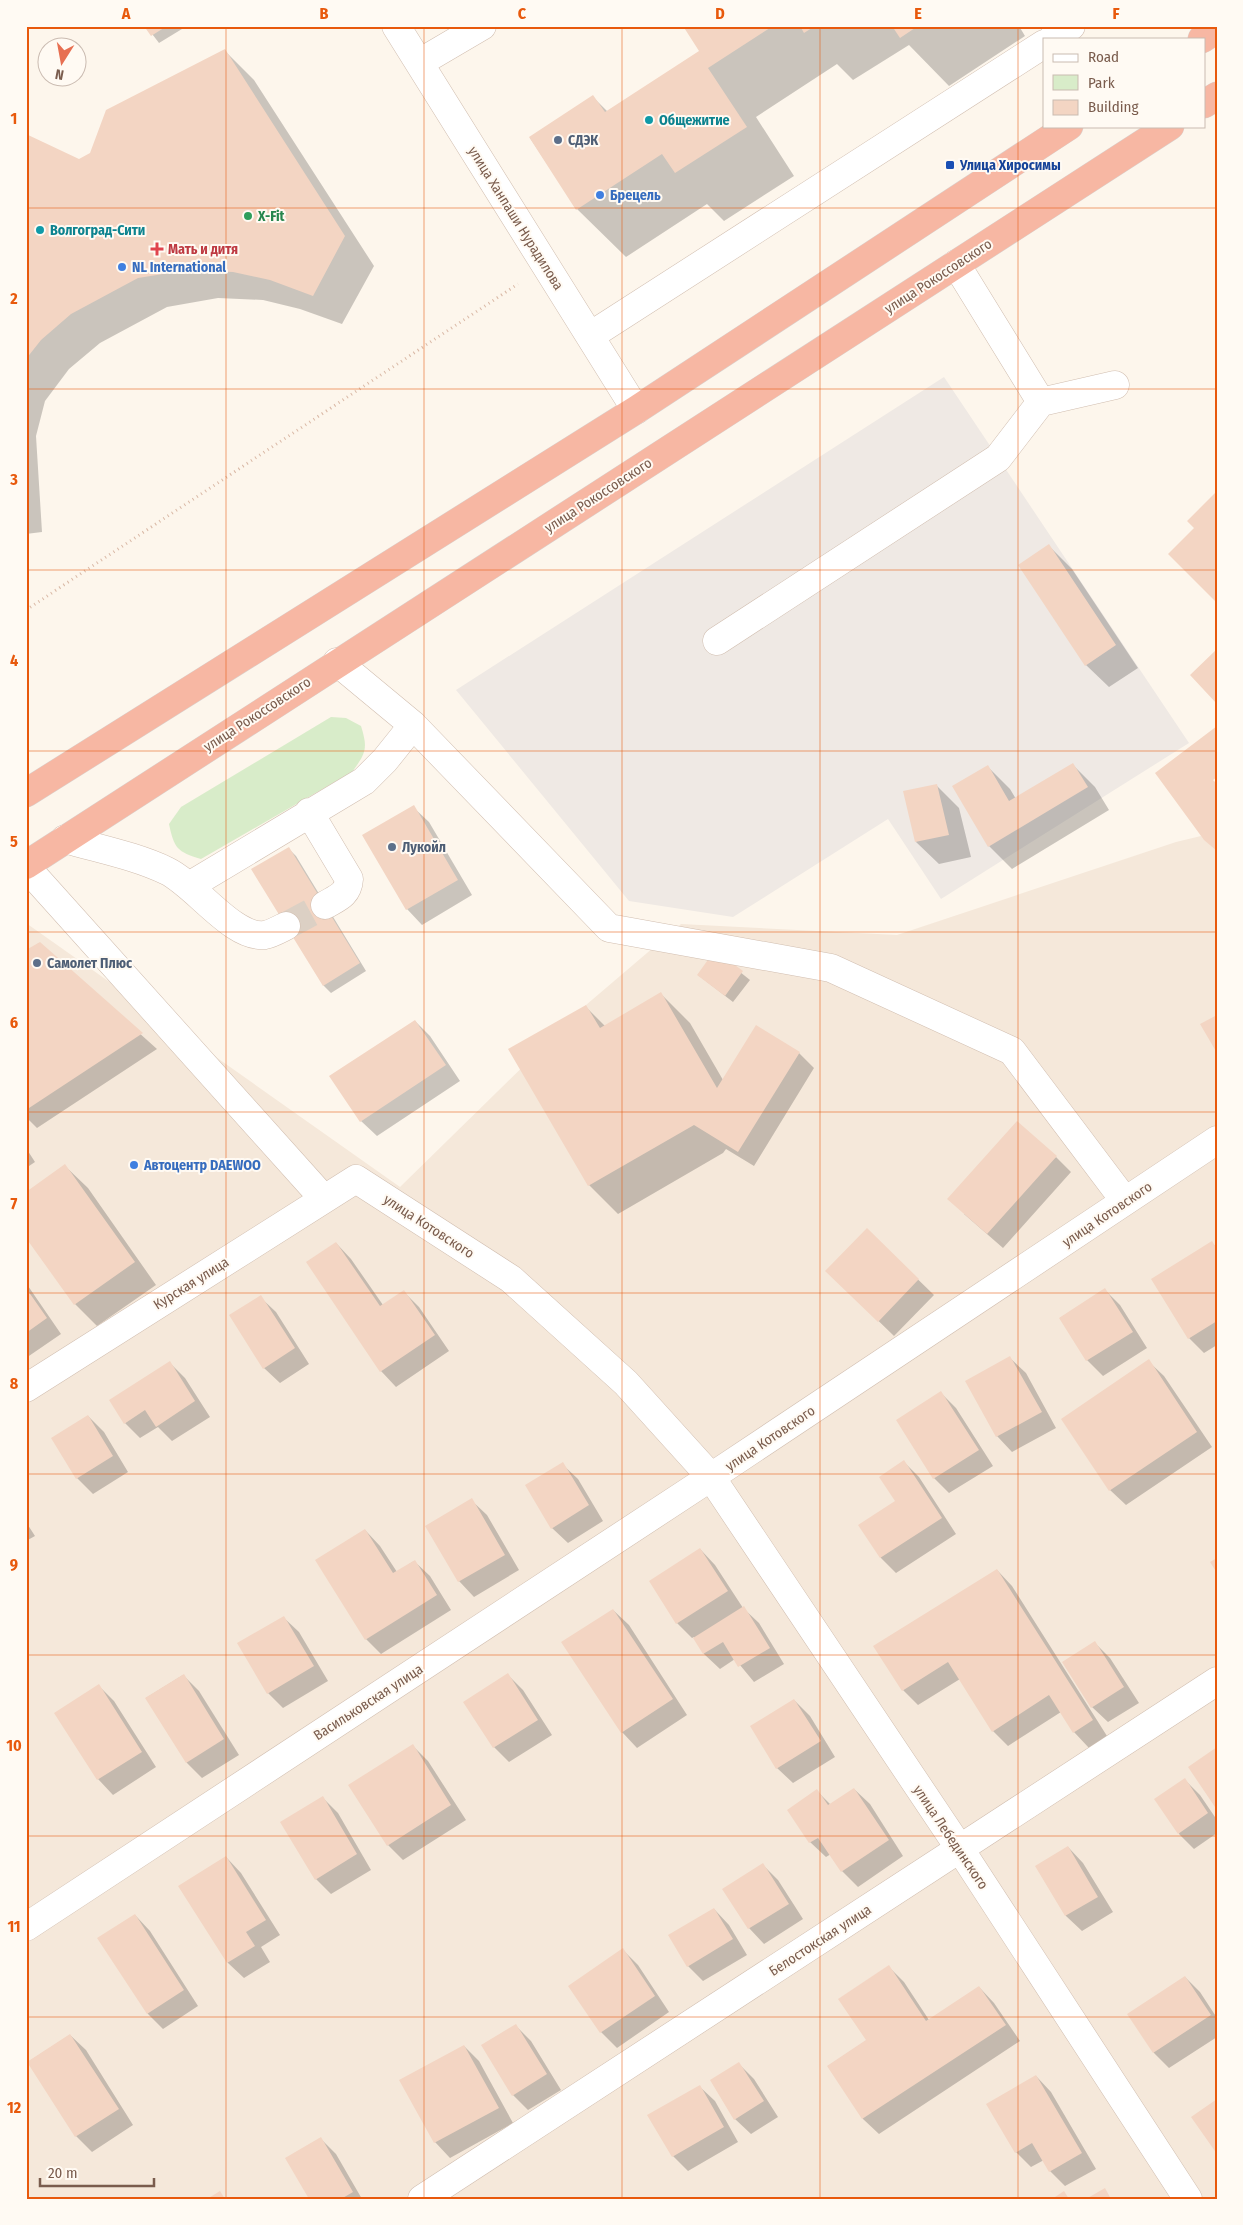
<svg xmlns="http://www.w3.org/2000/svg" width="1243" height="2225" viewBox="0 0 1243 2225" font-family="'Fira Sans Condensed',sans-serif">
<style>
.residential{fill:#f5e8da}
.industrial{fill:#efe9e4}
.green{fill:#d8ecc9}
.shadow{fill:#0003}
.building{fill:#f3d5c3}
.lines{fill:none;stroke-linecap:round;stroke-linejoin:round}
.minor-tunnel{stroke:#dcd0c4;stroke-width:28;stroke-dasharray:28 14;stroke-linecap:butt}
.minor-casing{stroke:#d1beb0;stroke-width:29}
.highway-casing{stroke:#dad1cd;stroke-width:29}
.path{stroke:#d9b8a5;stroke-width:3;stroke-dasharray:1 4;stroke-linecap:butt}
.minor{stroke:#fff;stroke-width:28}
.highway{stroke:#f7b7a3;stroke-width:28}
.grid{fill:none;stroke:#e8590c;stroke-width:1;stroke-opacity:0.55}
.culture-dot{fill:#0f9aa8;stroke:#fffaf3;stroke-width:2}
.service-dot{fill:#5c6f8a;stroke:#fffaf3;stroke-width:2}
.transit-dot{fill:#1a4fb4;stroke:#fffaf3;stroke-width:2}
.shop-dot{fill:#3f7fe0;stroke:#fffaf3;stroke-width:2}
.leisure-dot{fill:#2e9e5b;stroke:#fffaf3;stroke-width:2}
.health-dot{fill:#e0444e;stroke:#fffaf3;stroke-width:2}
.labels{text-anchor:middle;stroke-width:4;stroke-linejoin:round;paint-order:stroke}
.culture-label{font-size:14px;font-weight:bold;fill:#0d838f;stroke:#fffaf3;text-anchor:start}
.service-label{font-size:14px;font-weight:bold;fill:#4e5e75;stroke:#fffaf3;text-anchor:start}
.transit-label{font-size:14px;font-weight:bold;fill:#164399;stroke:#fffaf3;text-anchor:start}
.shop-label{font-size:14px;font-weight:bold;fill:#366cbe;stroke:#fffaf3;text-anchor:start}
.leisure-label{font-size:14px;font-weight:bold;fill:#27864d;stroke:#fffaf3;text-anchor:start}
.street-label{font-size:14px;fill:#7a5c4d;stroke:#fffaf3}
.health-label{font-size:14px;font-weight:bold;fill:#be3a42;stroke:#fffaf3;text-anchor:start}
.neatline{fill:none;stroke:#e8590c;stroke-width:2}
.grid-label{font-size:16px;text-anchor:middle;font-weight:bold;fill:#e8590c}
</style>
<rect width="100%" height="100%" fill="#fdf6ec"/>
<path class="residential" d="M1201,836L1217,849V2199H26V923L400,1187L586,1005L681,924L897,935L1176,842Z"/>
<path class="industrial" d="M944,377L1189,743L941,899L888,819L733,917L629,901L456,690Z"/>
<path class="green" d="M331,717L346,718L361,726C368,749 366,753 352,772L201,859C177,852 174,848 169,824L181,807Z"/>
<path class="shadow" d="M146,26H180L182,29L159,43Z
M685,26H1019L1025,36L949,86L909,45L853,80L837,64L756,117L794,176L724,221L707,204L626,257L577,209L530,138L593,97L608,112L701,52Z
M225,51L254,80L374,266L342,324L300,309L263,300L218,298L167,307L100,343L69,369L45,401L36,436L42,532L26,534V136L79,160L91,154Z
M1049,546L1072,569L1138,668L1109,687L1086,665Z
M1073,765L1095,787L1109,810L1012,869L989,846L954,786L988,767L1010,789L1016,799Z
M936,785L959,808L971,857L939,864L916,842Z
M413,807L429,822L472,895L422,925L407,909Z
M289,849L296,856L366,971L331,993L324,986L253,870Z
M39,943L157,1049L37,1128L26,1117V952Z
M715,952L750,980L733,1002L698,975Z
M661,994L690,1023L723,1080L799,1053L814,1068L754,1166L726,1149L723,1153L618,1214L589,1185L585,1006L605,1026Z
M415,1021L430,1036L460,1081L377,1136L361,1121L331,1076Z
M26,1148L35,1162L26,1168Z
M1056,1157L1071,1172L1003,1248L964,1214Z
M65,1166L88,1188L156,1285L97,1326L75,1304Z
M867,1230L934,1295L894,1336L827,1271Z
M336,1243L351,1259L383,1305L404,1292L419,1307L449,1351L396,1387L381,1371L307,1262Z
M1212,1243L1217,1248V1345L1204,1353L1189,1338Z
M26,1283L61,1334L26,1358Z
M1105,1290L1120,1305L1147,1348L1103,1376L1087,1360L1060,1318Z
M260,1297L276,1312L309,1364L280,1383L264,1368Z
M1010,1358L1026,1373L1056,1428L1012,1452L997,1436L967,1382Z
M1148,1361L1164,1376L1212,1447L1126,1505L1110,1490Z
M170,1363L185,1378L210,1417L172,1441L158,1427L140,1438L125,1423Z
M941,1393L956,1408L993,1466L949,1493L934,1478Z
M88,1416L104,1432L128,1472L93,1494L77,1478L53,1438Z
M904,1462L919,1477L956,1534L896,1573L881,1558L860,1526L897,1501Z
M562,1464L578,1479L603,1521L568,1543L552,1528Z
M471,1500L487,1515L519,1570L474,1597L459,1581L427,1526Z
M26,1522L35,1536L26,1541Z
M365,1530L380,1546L397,1572L414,1561L430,1576L451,1610L381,1654L366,1639Z
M700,1549L715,1565L743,1608L759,1623L784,1664L754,1682L735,1659L720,1669L704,1654L694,1637L692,1638L677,1623Z
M997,1570L1012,1586L1107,1736L1089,1748L1074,1732L1061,1712L1008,1746L993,1731L960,1679L918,1705L903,1690Z
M613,1610L629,1625L687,1715L637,1748L622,1732L563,1642Z
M283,1617L299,1632L328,1681L283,1708L268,1693Z
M1095,1643L1110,1658L1139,1703L1108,1722L1092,1707L1064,1662Z
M183,1675L199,1691L239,1755L202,1778L187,1763L146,1698Z
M508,1675L523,1690L552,1735L509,1762L494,1747Z
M99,1686L114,1701L156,1767L113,1795L98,1779Z
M794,1700L810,1716L835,1757L793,1783L777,1768Z
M413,1746L428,1761L466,1820L403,1860L388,1845Z
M1185,1780L1200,1795L1217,1820V1833L1194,1849L1179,1834Z
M854,1789L870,1804L903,1856L858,1887L842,1871L831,1854L826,1857L810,1842L817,1791L831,1805Z
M323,1798L338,1813L371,1870L331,1894L316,1879Z
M1068,1847L1083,1863L1113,1912L1082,1931L1066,1916L1037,1866Z
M226,1857L241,1873L280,1935L261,1947L270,1962L244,1978L228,1963L180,1886Z
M763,1865L778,1880L803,1919L764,1944L749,1928Z
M714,1909L729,1925L747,1955L703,1981L688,1966Z
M135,1915L150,1931L198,2006L163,2029L148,2014L99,1938Z
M623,1950L638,1965L669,2012L617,2048L601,2032L570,1986Z
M889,1967L904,1982L929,2020L979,1987L994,2003L1020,2041L879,2134L863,2119L828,2066L867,2040Z
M1185,1977L1200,1992L1217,2018V2037L1169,2068L1154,2053L1129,2014Z
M516,2026L531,2041L561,2090L528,2110L513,2095Z
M70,2035L86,2050L133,2125L92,2152L76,2136L28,2062Z
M464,2046L479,2061L513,2123L450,2158L435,2142Z
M739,2064L754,2079L778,2117L751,2134L735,2119Z
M1036,2076L1051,2092L1096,2169L1065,2186L1050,2171L1044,2160L1031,2167L1016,2152Z
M699,2086L715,2101L738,2142L688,2171L673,2156Z
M321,2139L336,2154L362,2199H310Z"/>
<path class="building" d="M144,26H167L151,36Z
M683,26H773L708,68L747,127L675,173L662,154L576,210L529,137L593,95L605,112L699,51Z
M800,26H815L804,33Z
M892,26H918L900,38Z
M225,49L345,236L313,296L270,280L233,272L188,270L138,278L71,314L41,340L26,359V134L79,159L90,153L106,110Z
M1217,491V603L1168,554L1194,528L1187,521Z
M1049,544L1116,645L1085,666L1018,565Z
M1217,649V704L1190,675Z
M1217,726V777L1213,780L1217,784V851L1204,840L1155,773Z
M1073,763L1088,787L988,847L952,786L988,765L1009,801Z
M937,784L949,835L915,842L903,791Z
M414,805L458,880L406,910L362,835Z
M289,847L360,963L323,986L251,869Z
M40,942L143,1033L26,1110V950Z
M715,950L743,971L725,996L697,975Z
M661,992L717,1088L756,1025L800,1052L738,1152L694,1125L588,1186L508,1049L586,1005L600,1028Z
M1217,1015V1053L1200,1024Z
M415,1020L446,1065L360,1122L329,1076Z
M1017,1121L1057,1156L987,1234L947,1199Z
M65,1164L135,1262L74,1305L26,1238V1192Z
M867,1228L919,1279L878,1322L825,1271Z
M1212,1241L1217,1249V1321L1188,1339L1151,1279Z
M336,1242L380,1306L404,1290L435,1335L380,1372L306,1262Z
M26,1288L47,1318L26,1333Z
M1105,1288L1133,1332L1086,1361L1059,1318Z
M261,1295L295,1348L263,1369L229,1315Z
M1010,1356L1042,1412L996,1437L965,1381Z
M1149,1359L1197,1432L1109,1491L1061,1419Z
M170,1361L195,1401L156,1427L145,1410L124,1424L109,1400Z
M941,1391L979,1450L933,1479L896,1420Z
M88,1415L113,1456L76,1479L51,1438Z
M904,1460L942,1518L880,1558L858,1525L895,1501L879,1477Z
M563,1462L589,1505L551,1529L525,1485Z
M472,1498L505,1555L458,1582L425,1526Z
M365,1529L393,1573L415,1560L437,1595L365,1640L315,1560Z
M700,1548L728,1591L676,1624L649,1581Z
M1217,1558V1573L1210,1562Z
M997,1569L1093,1720L1073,1733L1049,1695L992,1732L948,1662L902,1691L873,1646Z
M744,1606L770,1648L738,1667L723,1642L703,1654L693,1638Z
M613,1609L673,1699L621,1733L561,1642Z
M284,1616L314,1666L267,1694L237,1643Z
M1095,1641L1124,1687L1091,1708L1062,1662Z
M508,1673L538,1720L493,1748L463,1702Z
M184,1674L224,1739L186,1763L145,1698Z
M99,1684L142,1752L97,1780L54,1713Z
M794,1699L821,1741L776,1769L750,1726Z
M413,1744L451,1805L387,1846L348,1785Z
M1217,1747V1810L1188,1767Z
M1185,1778L1208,1813L1178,1834L1154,1799Z
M854,1788L889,1840L841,1872L818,1838L809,1843L787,1810L817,1789L828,1805Z
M323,1796L357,1854L315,1880L280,1822Z
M1068,1846L1098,1897L1065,1916L1035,1866Z
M226,1856L266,1920L246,1932L255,1946L227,1963L178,1886Z
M763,1863L789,1904L748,1929L722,1889Z
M714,1908L733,1939L687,1967L668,1935Z
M135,1914L184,1990L147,2014L97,1938Z
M623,1948L655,1996L600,2033L568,1986Z
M889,1965L926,2021L979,1986L1006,2025L862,2119L827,2066L866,2040L838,1999Z
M1185,1976L1211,2015L1153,2053L1127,2014Z
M516,2024L547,2074L512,2096L481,2045Z
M70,2034L119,2109L75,2137L27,2062Z
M464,2045L499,2108L434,2143L399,2080Z
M739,2062L764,2101L734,2120L710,2080Z
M1036,2075L1082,2153L1049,2172L1032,2143L1015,2153L986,2104Z
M700,2085L724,2127L672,2157L647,2115Z
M1217,2099V2154L1191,2117Z
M321,2137L353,2192L341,2199H309L285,2158Z
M1105,2188L1111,2199H1086Z
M220,2191L225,2199H207Z
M1064,2191L1069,2199H1052Z"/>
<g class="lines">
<path class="minor-tunnel" d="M286,926L325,905"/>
<g class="minor-casing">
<path id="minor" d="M396,26L636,410
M1052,39L1071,26
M419,63L482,26
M956,264L1041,402L1115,385
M590,336L1044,44
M717,641L998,458L1041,402
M337,662L413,725L609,928L831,968L1012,1051L1125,1201
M309,812L349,879C348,895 337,898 325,905
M65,839C99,849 136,856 167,871C196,885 233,939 265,935C271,934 280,929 286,926
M26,867L324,1199
M189,886L364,781L385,760L413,725
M26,1388L356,1179L511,1279L626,1383L711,1477L960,1849L1188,2199
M26,1927L711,1477L1217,1140
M422,2199L1217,1681"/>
</g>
<g class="highway-casing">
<path id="highway" d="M1202,39L1217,29
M1204,104L1217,96
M26,793L636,410L1069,126
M26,865L1170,126"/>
</g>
<path class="path" d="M26,610L518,284"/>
<use href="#minor" class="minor"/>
<use href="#highway" class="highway"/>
</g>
<path class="grid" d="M226,26V2199M424,26V2199M622,26V2199M820,26V2199M1018,26V2199M26,208H1217M26,389H1217M26,570H1217M26,751H1217M26,932H1217M26,1112H1217M26,1293H1217M26,1474H1217M26,1655H1217M26,1836H1217M26,2017H1217"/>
<g class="culture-dot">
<circle cx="649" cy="120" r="5"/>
<circle cx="40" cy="230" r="5"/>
</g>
<g class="service-dot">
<circle cx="558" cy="140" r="5"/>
<circle cx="392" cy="847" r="5"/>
<circle cx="37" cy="963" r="5"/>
</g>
<rect class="transit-dot" x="945" y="160" width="10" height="10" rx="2.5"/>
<g class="shop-dot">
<circle cx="600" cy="195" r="5"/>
<circle cx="122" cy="267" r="5"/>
<circle cx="134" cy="1165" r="5"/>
</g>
<circle class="leisure-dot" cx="248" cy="216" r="5"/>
<path class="health-dot" d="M154.5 241.5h5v5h5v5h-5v5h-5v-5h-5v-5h5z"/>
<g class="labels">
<g class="culture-label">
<text x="659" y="125">Общежитие</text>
<text x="50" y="235">Волгоград-Сити</text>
</g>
<g class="service-label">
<text x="568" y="145">СДЭК</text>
<text x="402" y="852">Лукойл</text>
<text x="47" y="968">Самолет Плюс</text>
</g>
<g class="transit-label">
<text x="960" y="170">Улица Хиросимы</text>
</g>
<g class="shop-label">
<text x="610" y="200">Брецель</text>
<text x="132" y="272">NL International</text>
<text x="144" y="1170">Автоцентр DAEWOO</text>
</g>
<g class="leisure-label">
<text x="258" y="221">X-Fit</text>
</g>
<g class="street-label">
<text transform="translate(516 218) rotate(58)" y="5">улица Ханпаши Нурадилова</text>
<text transform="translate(938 276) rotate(-33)" y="5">улица Рокоссовского</text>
<text transform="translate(598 495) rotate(-33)" y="5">улица Рокоссовского</text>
<text transform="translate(257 714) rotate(-33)" y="5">улица Рокоссовского</text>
<text transform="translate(1107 1214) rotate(-34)" y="5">улица Котовского</text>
<text transform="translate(429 1226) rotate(33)" y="5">улица Котовского</text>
<text transform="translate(191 1283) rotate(-32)" y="5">Курская улица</text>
<text transform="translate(770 1438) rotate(-34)" y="5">улица Котовского</text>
<text transform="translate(368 1702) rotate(-33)" y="5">Васильковская улица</text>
<text transform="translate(951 1837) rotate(56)" y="5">улица Лебединского</text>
<text transform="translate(820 1940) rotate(-33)" y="5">Белостокская улица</text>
</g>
<g class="health-label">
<text x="168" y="254">Мать и дитя</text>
</g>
</g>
<rect width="1243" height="2225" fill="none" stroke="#fffaf3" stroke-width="55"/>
<rect x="1043" y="38" width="162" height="90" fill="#fffaf3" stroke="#cabbb1"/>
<rect x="1053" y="54" width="25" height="8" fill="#ffffff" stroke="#cabbb1"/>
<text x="1088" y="62" font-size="15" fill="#7a5c4d">Road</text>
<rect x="1053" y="75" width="25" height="15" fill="#d8ecc9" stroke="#cabbb1"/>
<text x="1088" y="88" font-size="15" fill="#7a5c4d">Park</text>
<rect x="1053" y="100" width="25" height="15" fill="#f3d5c3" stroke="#cabbb1"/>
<text x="1088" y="112" font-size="15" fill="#7a5c4d">Building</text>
<g transform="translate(62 62) rotate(191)"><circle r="24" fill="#fffaf3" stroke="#cabbb1"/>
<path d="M0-4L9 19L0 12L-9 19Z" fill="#e76f51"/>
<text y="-8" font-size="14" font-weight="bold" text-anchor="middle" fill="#7a5c4d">N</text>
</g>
<path d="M40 2178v8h114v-8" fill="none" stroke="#7a5c4d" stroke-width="2.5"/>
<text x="48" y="2178" font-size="15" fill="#7a5c4d" stroke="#fffaf3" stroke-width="4" paint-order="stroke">20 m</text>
<rect x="28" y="28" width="1188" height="2170" class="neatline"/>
<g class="grid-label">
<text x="126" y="19">A</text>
<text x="324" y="19">B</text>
<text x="522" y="19">C</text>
<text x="720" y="19">D</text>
<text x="918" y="19">E</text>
<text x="1116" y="19">F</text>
<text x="14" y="124">1</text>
<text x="14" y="304">2</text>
<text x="14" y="485">3</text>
<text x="14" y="666">4</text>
<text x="14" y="847">5</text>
<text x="14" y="1028">6</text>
<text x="14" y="1209">7</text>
<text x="14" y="1389">8</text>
<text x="14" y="1570">9</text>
<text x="14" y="1751">10</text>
<text x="14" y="1932">11</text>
<text x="14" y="2113">12</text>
</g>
</svg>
